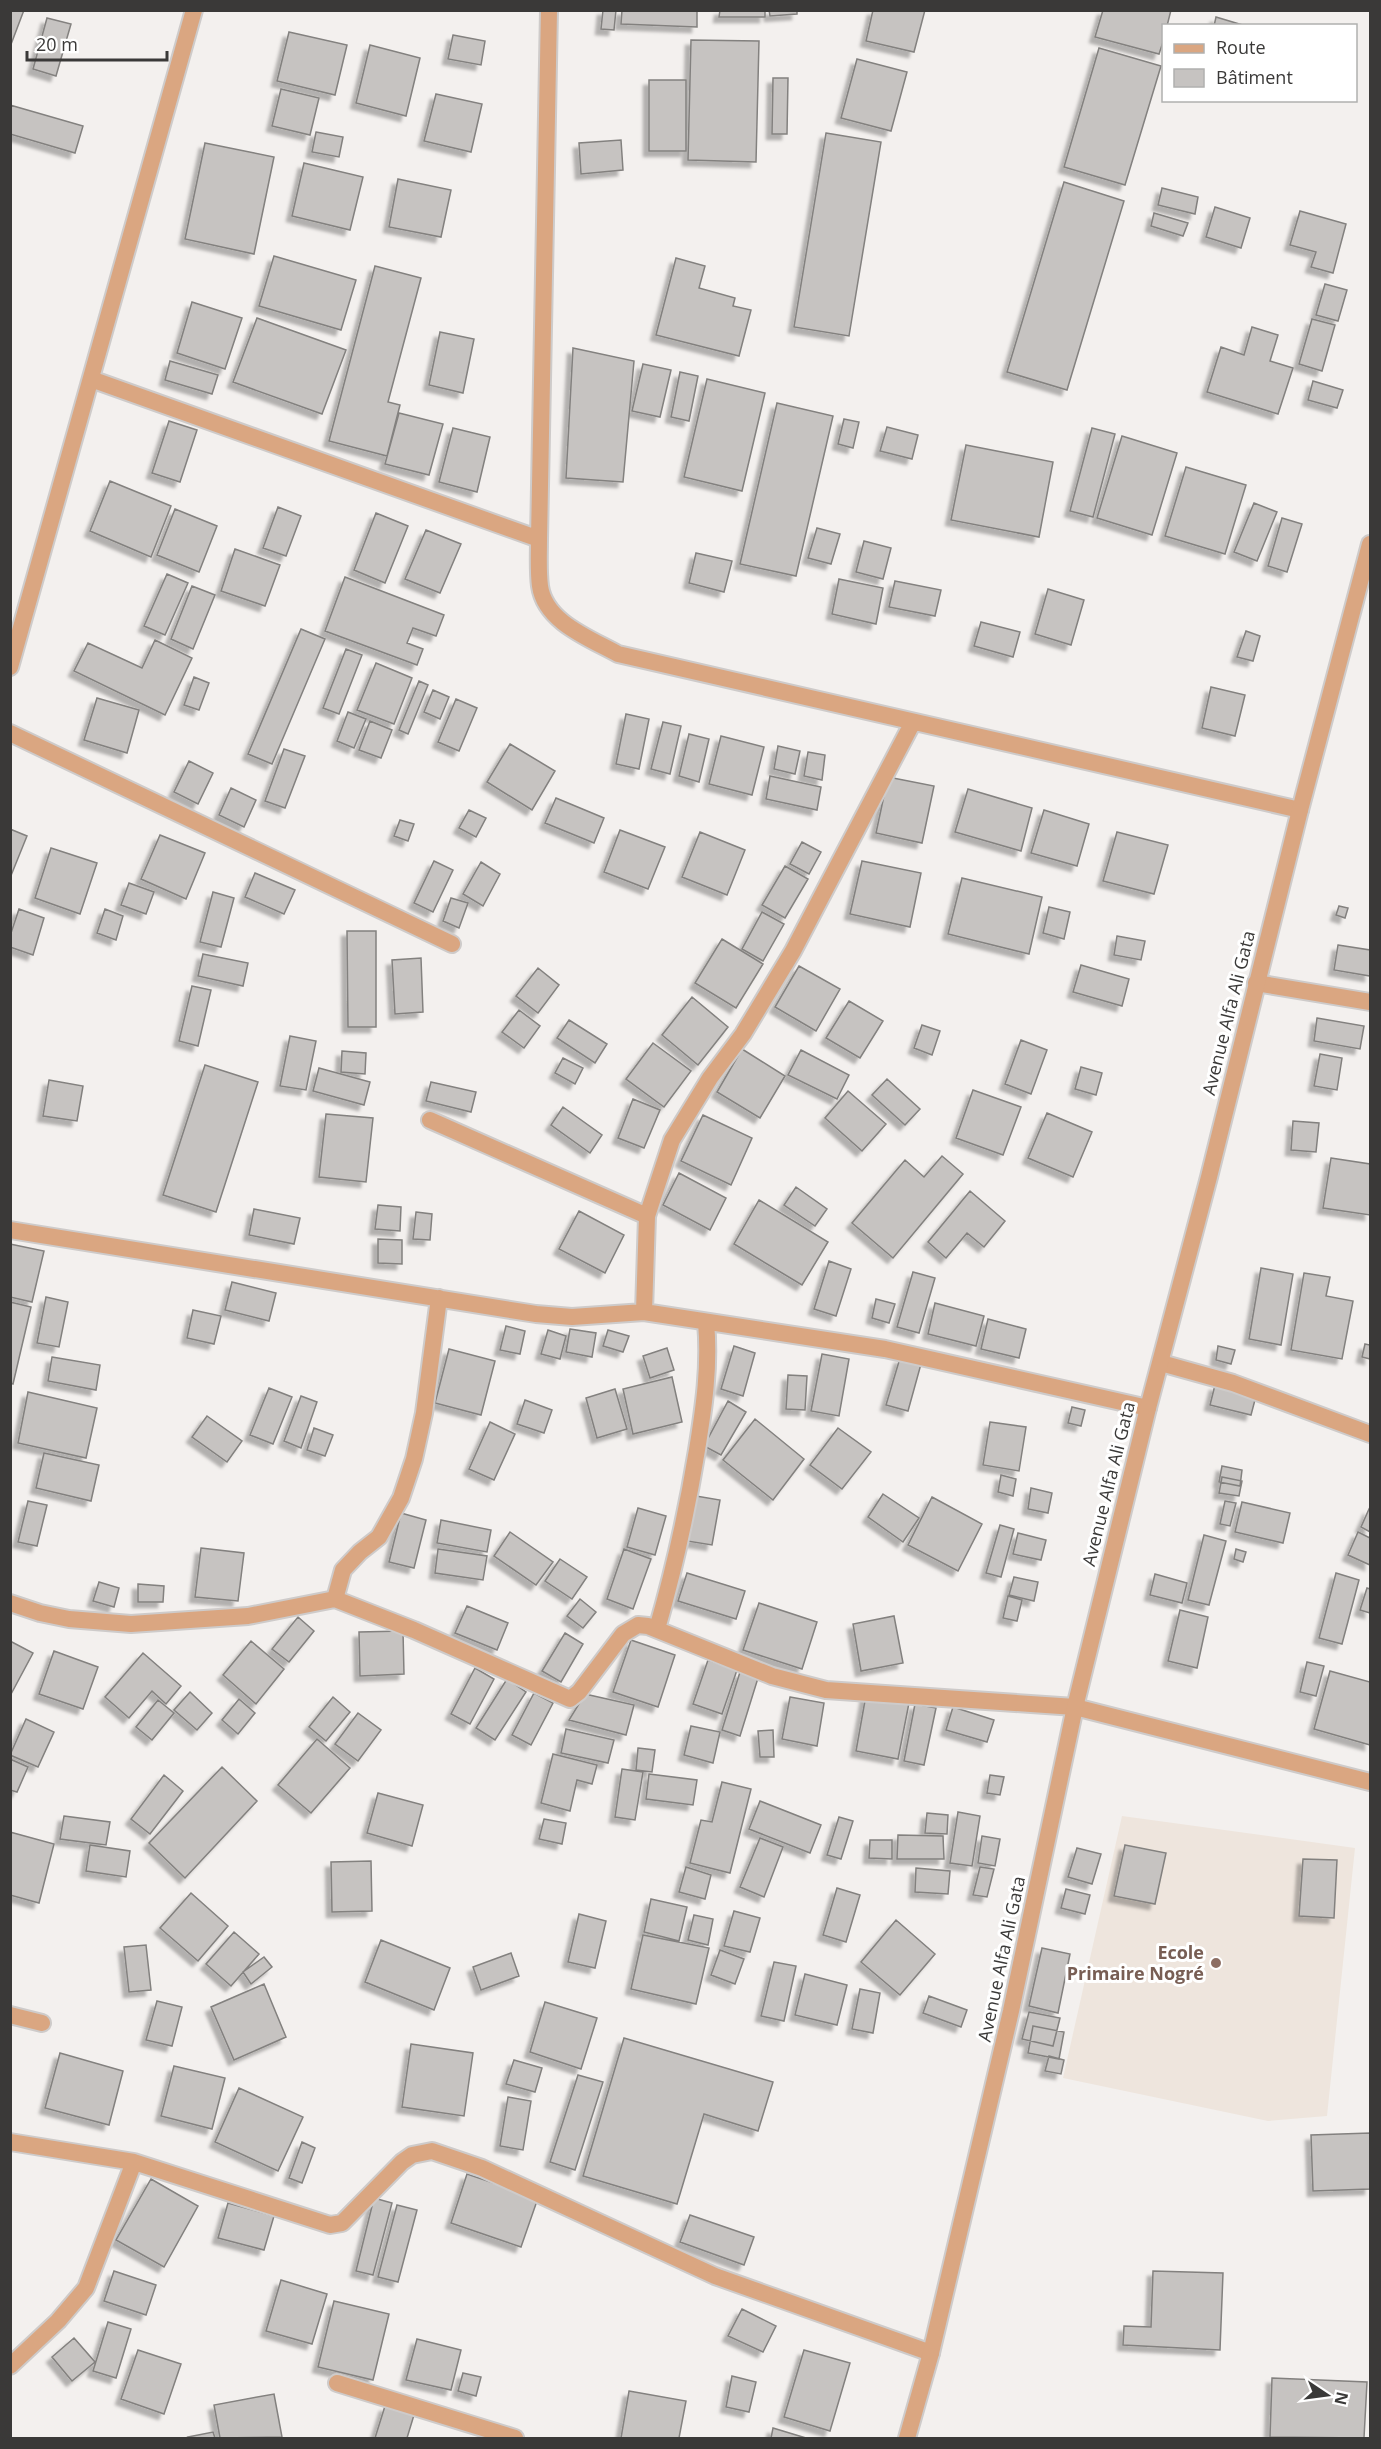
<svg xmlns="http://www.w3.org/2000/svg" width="1381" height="2449" viewBox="0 0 1381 2449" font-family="'Open Sans',sans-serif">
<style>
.built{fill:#eee5dd}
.building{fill:#c6c3c1;stroke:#83817f;stroke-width:1.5;filter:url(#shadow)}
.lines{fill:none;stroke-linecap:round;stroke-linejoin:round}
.minor-casing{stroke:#cecbca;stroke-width:20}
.tertiary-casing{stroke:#cecbca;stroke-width:20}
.minor{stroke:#daa681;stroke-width:16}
.tertiary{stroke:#daa681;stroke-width:16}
.education-dot{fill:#8d6e63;stroke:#fff;stroke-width:2}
.labels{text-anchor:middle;stroke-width:6;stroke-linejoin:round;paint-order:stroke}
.street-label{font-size:18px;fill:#3a3938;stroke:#fff}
.education-label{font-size:18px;font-weight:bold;fill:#785e54;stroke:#fff;text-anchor:end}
</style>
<defs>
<filter id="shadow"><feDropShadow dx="-5.5" dy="5.5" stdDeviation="1.5" flood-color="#0004"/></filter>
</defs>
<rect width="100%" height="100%" fill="#f3f0ee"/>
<path class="built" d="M1122,1816L1355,1848L1327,2116L1268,2121L1063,2078Z"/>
<path class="building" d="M10,10H24L10,47Z
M603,10H616L614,30L601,29Z
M622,10H697V27L621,24Z
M720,10H765V17H719Z
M769,10H797V14L770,16Z
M873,10H925L914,52L866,41Z
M1103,10H1171L1167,26H1164V39L1159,54L1095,37Z
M1216,17L1246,26H1214Z
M47,18L71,24L56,76L33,69Z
M289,32L347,45L335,95L277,81Z
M453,35L485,41L481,65L448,59Z
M691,40L759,41L756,162L688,160Z
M370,45L420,58L406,116L356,103Z
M1099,48L1161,66L1125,185L1064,167Z
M857,59L907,72L891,131L841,118Z
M773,78H788L787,134H772Z
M649,80H686V151H649Z
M281,89L319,98L310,135L272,126Z
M436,94L482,104L471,152L424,141Z
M10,105L83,126L75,153L10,134Z
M316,132L343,137L339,157L312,152Z
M826,133L881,142L849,336L794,327Z
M621,140L623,170L581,174L579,143Z
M205,143L274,157L254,254L185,239Z
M304,163L363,177L350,230L292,216Z
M398,179L451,190L441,237L389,227Z
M1064,182L1124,201L1067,390L1007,372Z
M1162,188L1198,197L1195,214L1158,205Z
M1215,207L1250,218L1241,248L1206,237Z
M1300,211L1346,224L1333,273L1311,267L1316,252L1290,245Z
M1154,213L1188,223L1183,236L1151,226Z
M274,256L356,280L341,330L259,306Z
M676,258L705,266L699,288L735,298L733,306L751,310L739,356L656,335Z
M375,266L421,278L388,402L400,405L387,456L329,441Z
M1325,284L1347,290L1338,321L1316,315Z
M192,302L242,318L225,369L177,353Z
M257,318L346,350L322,414L233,382Z
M1312,319L1335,325L1322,371L1299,364Z
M1252,327L1278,335L1270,361L1293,368L1278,414L1207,392L1221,347L1244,355Z
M440,332L474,339L463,393L429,385Z
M573,348L634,361L623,482L566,478Z
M170,361L218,375L212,394L165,380Z
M643,364L671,370L660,417L632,411Z
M680,372L698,376L689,421L671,417Z
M707,379L765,393L742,491L684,477Z
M1313,381L1343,390L1337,408L1308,400Z
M777,403L833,416L796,576L740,564Z
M399,413L443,424L429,475L385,464Z
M844,419L859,422L853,448L838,444Z
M169,421L197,430L180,482L152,473Z
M887,427L918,435L912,459L880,451Z
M453,428L490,437L477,492L439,482Z
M1092,428L1115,434L1093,517L1070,511Z
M1122,436L1177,453L1152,535L1097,518Z
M966,445L1053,462L1039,537L951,520Z
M1186,467L1246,485L1225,554L1165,536Z
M110,481L171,506L151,557L90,531Z
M1254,503L1277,512L1257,561L1234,552Z
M278,507L301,516L286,556L263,548Z
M175,509L217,526L199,572L157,555Z
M376,513L408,526L385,583L354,570Z
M1282,518L1302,524L1287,572L1268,566Z
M817,528L840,534L831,564L808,558Z
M426,530L461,544L440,593L405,579Z
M864,541L891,548L883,579L856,572Z
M235,549L280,565L265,606L221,591Z
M696,553L732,561L724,592L689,583Z
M167,574L188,583L165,635L144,626Z
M345,577L444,615L436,636L413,628L407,643L423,649L417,665L325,631Z
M839,579L883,588L876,624L832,614Z
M895,581L941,590L935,616L889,607Z
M192,586L215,595L193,649L171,639Z
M1048,589L1084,600L1071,645L1035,634Z
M981,622L1020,632L1013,657L974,646Z
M301,629L325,639L272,764L248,754Z
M1246,631L1260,636L1253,661L1237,657Z
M155,640L192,658L165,715L74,671L88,643L142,668Z
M346,649L362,655L339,714L323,708Z
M376,663L412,678L394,724L357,710Z
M194,677L209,683L199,710L184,705Z
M419,681L428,685L408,734L399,730Z
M1211,687L1245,695L1235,736L1202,728Z
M433,690L449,697L440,719L424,712Z
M97,698L139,710L127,753L84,740Z
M456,699L477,708L459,751L438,742Z
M348,712L366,719L354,748L337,741Z
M626,714L649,719L639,769L616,764Z
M370,721L392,730L381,758L359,750Z
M663,722L681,726L670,774L651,769Z
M689,734L709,739L699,782L679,776Z
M721,736L764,747L752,795L709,784Z
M510,744L555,771L532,810L487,782Z
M778,746L800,751L795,774L774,769Z
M284,749L305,756L285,808L265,801Z
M808,752L825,755L822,780L804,776Z
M189,761L213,773L198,804L174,792Z
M770,776L821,787L817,810L766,799Z
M888,777L934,786L922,843L876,833Z
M231,788L256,800L244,827L219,815Z
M968,789L1032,808L1021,851L955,832Z
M556,798L604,818L594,843L545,823Z
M469,810L486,818L476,837L459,828Z
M1044,810L1089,824L1077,866L1031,853Z
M400,820L414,824L408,841L394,836Z
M10,829L27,836L10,878Z
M620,830L665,847L648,889L604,872Z
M700,832L745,850L727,895L682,877Z
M1117,832L1168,845L1154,894L1103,881Z
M160,835L205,853L186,899L141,879Z
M802,842L821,852L809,874L790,864Z
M51,848L97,863L80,914L35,898Z
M434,861L453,870L433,912L414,903Z
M862,861L921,873L910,927L850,914Z
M481,862L500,874L483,906L463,894Z
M785,866L808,879L785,918L762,905Z
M255,873L295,890L284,914L245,897Z
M962,878L1042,897L1029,954L948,934Z
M129,883L154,892L146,914L121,905Z
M213,892L234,898L221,947L200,942Z
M451,898L468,903L459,928L443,921Z
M1339,906L1348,908L1345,918L1336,915Z
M1049,907L1070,912L1064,939L1043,933Z
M19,909L44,918L33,955L10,947V936Z
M105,909L123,916L116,940L97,933Z
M762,912L784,924L763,961L742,949Z
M347,931H376V1027H348Z
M1117,936L1145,941L1141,960L1114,955Z
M722,939L763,964L736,1008L695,983Z
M1338,945L1370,950V976L1334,970Z
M203,954L248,963L243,986L198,976Z
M421,958L423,1012L395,1014L392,960Z
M1081,965L1129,979L1122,1006L1073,992Z
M799,966L840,989L816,1031L775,1007Z
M538,968L559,985L538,1013L516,996Z
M192,986L211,990L198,1046L179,1041Z
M692,997L728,1027L698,1065L662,1035Z
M849,1001L883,1021L860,1058L826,1038Z
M519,1010L540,1026L524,1048L502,1032Z
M1317,1018L1364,1026L1360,1049L1314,1041Z
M569,1020L607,1044L595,1063L557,1038Z
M922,1025L940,1031L932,1055L914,1048Z
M290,1036L316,1041L306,1090L280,1086Z
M1021,1040L1047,1050L1031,1094L1005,1084Z
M653,1043L691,1071L664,1107L626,1079Z
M742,1049L785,1076L760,1118L717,1092Z
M801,1050L849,1075L837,1099L788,1075Z
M342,1051L366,1053L365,1074L341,1072Z
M1320,1054L1342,1058L1337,1090L1314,1086Z
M563,1058L583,1068L575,1084L555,1073Z
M205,1065L258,1082L216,1212L163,1195Z
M1081,1067L1102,1073L1096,1095L1075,1089Z
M319,1068L370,1082L364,1105L313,1091Z
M887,1079L920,1109L905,1125L872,1095Z
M49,1080L83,1086L77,1121L43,1116Z
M431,1082L476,1092L471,1112L426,1101Z
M973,1090L1021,1107L1003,1155L956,1138Z
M848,1091L886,1124L862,1151L825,1118Z
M633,1099L660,1110L644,1148L618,1138Z
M563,1107L602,1135L590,1153L551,1125Z
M1047,1113L1092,1132L1073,1177L1028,1158Z
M326,1114L373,1118L366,1182L319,1177Z
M703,1115L752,1138L731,1185L681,1161Z
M1293,1121L1319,1123L1316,1152L1291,1150Z
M942,1156L963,1174L893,1258L852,1223L905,1160L924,1177Z
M1331,1158L1370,1164V1215L1323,1208Z
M679,1173L726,1198L710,1230L663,1205Z
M796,1187L827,1209L815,1226L784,1205Z
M970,1191L1005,1221L984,1247L967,1233L946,1258L928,1242Z
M759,1200L828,1242L802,1285L734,1244Z
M378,1205L401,1207L400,1231L375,1229Z
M254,1209L300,1218L294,1244L249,1235Z
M579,1211L624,1235L605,1273L559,1249Z
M416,1212L432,1214L430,1240L413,1239Z
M378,1239L402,1240V1264L378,1263Z
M10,1244L44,1251L32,1302L10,1297Z
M829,1261L851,1269L836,1316L814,1309Z
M1261,1268L1293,1274L1281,1345L1249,1339Z
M913,1272L935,1278L919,1333L897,1327Z
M1304,1273L1330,1277L1326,1296L1353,1301L1342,1359L1291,1350Z
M232,1282L276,1293L269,1321L225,1310Z
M46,1297L68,1302L59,1347L37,1343Z
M876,1299L895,1304L889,1323L872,1318Z
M10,1302L31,1307L13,1384L10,1383Z
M935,1303L984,1316L976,1346L928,1334Z
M193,1310L221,1316L214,1344L187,1338Z
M988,1319L1026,1329L1019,1358L981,1349Z
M506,1326L525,1331L520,1354L500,1350Z
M570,1329L596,1333L592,1357L566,1352Z
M548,1330L566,1336L560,1359L541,1354Z
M608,1330L629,1336L623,1352L603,1346Z
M1365,1344L1370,1345V1359L1362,1357Z
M734,1346L755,1353L743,1396L721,1389Z
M1218,1346L1235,1350L1231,1364L1216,1360Z
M667,1348L674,1370L650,1378L643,1356Z
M449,1349L495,1361L481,1415L435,1403Z
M822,1354L849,1359L839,1416L811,1411Z
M52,1357L100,1365L96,1390L48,1381Z
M900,1358L921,1364L908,1411L886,1405Z
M788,1375L807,1376L805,1410L786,1409Z
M672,1377L682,1422L633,1434L623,1389Z
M1215,1385L1256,1396L1251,1415L1210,1405Z
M269,1388L292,1397L273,1444L250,1435Z
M615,1389L627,1429L597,1438L586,1398Z
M28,1392L97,1408L86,1458L18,1443Z
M301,1396L317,1402L301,1448L284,1441Z
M525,1400L552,1410L544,1433L517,1424Z
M728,1401L746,1412L721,1455L704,1446Z
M1072,1407L1085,1410L1081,1426L1068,1423Z
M207,1416L242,1441L227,1462L192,1437Z
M755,1419L804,1459L773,1500L723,1460Z
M490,1422L515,1434L494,1480L469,1469Z
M990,1422L1026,1427L1019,1471L983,1465Z
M314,1428L333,1435L325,1456L307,1450Z
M838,1428L871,1452L842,1489L810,1465Z
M44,1453L99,1465L91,1501L36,1488Z
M1222,1466L1242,1470L1240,1486L1219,1482Z
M1001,1475L1016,1479L1013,1496L998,1492Z
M1222,1477L1242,1481L1239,1496L1219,1493Z
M1031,1488L1052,1493L1048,1513L1028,1509Z
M883,1494L919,1518L903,1542L868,1517Z
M696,1496L720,1500L712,1545L687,1541Z
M932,1497L982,1524L958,1571L908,1545Z
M28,1501L47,1505L37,1546L18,1542Z
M1225,1501L1236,1503L1230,1526L1220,1524Z
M1242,1502L1290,1513L1283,1543L1235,1532Z
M638,1508L666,1516L655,1555L627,1547Z
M1369,1509L1370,1510V1532L1361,1527Z
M401,1513L426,1520L414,1568L389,1562Z
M441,1520L491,1530L487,1552L437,1543Z
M1000,1525L1014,1529L1001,1577L986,1573Z
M510,1532L553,1562L536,1585L494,1556Z
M1358,1532L1370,1538V1565L1348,1555Z
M1018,1533L1046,1540L1041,1560L1013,1554Z
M1204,1535L1226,1541L1209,1605L1188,1600Z
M201,1548L244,1553L238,1601L195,1597Z
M438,1549L487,1556L483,1580L435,1573Z
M624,1549L651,1559L633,1609L607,1599Z
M1236,1549L1246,1552L1243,1562L1234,1559Z
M560,1559L587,1577L572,1599L545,1581Z
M687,1573L745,1591L736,1619L678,1601Z
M1336,1573L1359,1580L1342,1644L1319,1638Z
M1155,1574L1187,1583L1182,1603L1150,1595Z
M1014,1577L1038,1582L1034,1601L1009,1595Z
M99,1582L119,1588L114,1607L93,1601Z
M138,1584L164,1586L163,1602H138Z
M1367,1588L1370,1589V1613L1360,1610Z
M1008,1596L1022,1600L1017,1621L1003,1618Z
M580,1599L596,1612L583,1628L567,1616Z
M759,1603L817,1622L802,1669L743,1650Z
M467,1606L508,1623L497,1650L455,1633Z
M1180,1610L1208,1617L1197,1668L1168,1661Z
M894,1616L903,1663L861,1671L853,1624Z
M298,1617L314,1631L289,1662L272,1649Z
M403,1631L404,1674L360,1676L359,1632Z
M565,1633L583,1644L561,1682L542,1671Z
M631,1640L675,1655L658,1707L613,1692Z
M10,1641L33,1653L10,1696Z
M251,1641L284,1669L256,1704L223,1675Z
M54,1651L98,1667L83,1709L39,1694Z
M143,1653L181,1686L166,1704L152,1691L129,1718L105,1697Z
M708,1660L737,1670L722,1714L693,1704Z
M1307,1662L1324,1666L1316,1696L1300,1692Z
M475,1668L494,1679L470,1724L451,1714Z
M1330,1671L1370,1682V1745L1314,1729Z
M740,1672L758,1678L740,1736L722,1730Z
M507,1679L526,1692L495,1740L476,1728Z
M190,1692L212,1713L197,1730L174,1710Z
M534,1693L553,1703L531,1745L512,1735Z
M585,1694L634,1705L626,1735L569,1720Z
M866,1695L909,1703L898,1759L856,1751Z
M333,1697L350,1712L326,1741L309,1727Z
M790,1697L824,1703L817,1746L782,1739Z
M239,1699L255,1713L238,1734L222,1720Z
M158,1700L174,1713L152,1740L136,1727Z
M915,1704L936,1708L924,1765L904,1761Z
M953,1707L994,1720L987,1742L946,1730Z
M358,1713L381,1730L358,1761L335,1744Z
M26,1719L54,1732L38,1767L10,1755Z
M691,1726L720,1732L713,1763L684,1755Z
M566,1729L614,1740L608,1763L561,1753Z
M773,1730L774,1757H760L758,1731Z
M317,1739L350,1768L311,1813L278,1785Z
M638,1748L655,1750L652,1772L636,1770Z
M553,1754L597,1765L592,1784L577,1780L570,1811L541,1803Z
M10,1759L28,1767L17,1792L10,1790Z
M222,1767L257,1801L185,1878L149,1843Z
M622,1769L643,1772L635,1820L615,1817Z
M649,1774L697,1780L693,1805L646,1799Z
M164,1775L183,1791L150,1834L131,1819Z
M990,1775L1004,1777L1000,1795L987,1793Z
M722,1782L751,1789L730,1873L690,1863L701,1820L712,1822Z
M378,1793L423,1805L412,1846L367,1833Z
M760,1801L821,1825L810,1853L749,1829Z
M958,1812L980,1816L972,1866L950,1863Z
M927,1813L948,1815L947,1834L925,1833Z
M64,1816L110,1822L106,1845L60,1839Z
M839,1817L853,1821L841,1859L827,1855Z
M544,1819L566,1823L562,1844L539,1839Z
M10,1832L54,1844L39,1903L10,1895Z
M898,1835L943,1836L944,1859H897Z
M982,1836L1000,1839L995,1866L978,1863Z
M760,1838L783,1847L764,1897L740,1887Z
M870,1840H892V1859L869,1858Z
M90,1845L130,1851L126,1877L86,1871Z
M1125,1845L1166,1853L1155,1904L1114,1896Z
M1077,1848L1101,1854L1092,1884L1068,1877Z
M1303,1859L1337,1860L1334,1918L1299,1916Z
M371,1861L372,1911L332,1912L331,1862Z
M686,1867L711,1875L705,1899L679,1892Z
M980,1867L994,1869L987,1897L973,1895Z
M916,1868L950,1871L948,1894L915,1892Z
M837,1888L860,1895L846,1942L823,1935Z
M1066,1889L1090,1895L1085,1914L1061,1908Z
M191,1893L228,1926L198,1961L160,1928Z
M651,1899L687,1907L679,1941L644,1932Z
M734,1911L760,1918L750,1952L724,1946Z
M579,1914L606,1921L595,1968L568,1962Z
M694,1915L713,1919L708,1945L688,1940Z
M896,1920L935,1954L900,1995L861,1962Z
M234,1932L259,1954L231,1986L206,1964Z
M643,1935L709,1948L696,2004L631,1989Z
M381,1940L450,1968L434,2010L365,1982Z
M146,1945L151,1990L129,1992L124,1947Z
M1042,1948L1070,1954L1058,2013L1029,2006Z
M720,1950L744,1959L735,1984L711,1975Z
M511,1953L519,1976L481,1990L473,1967Z
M264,1957L272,1967L251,1984L243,1972Z
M774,1962L796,1966L784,2021L761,2016Z
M805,1974L847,1985L837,2025L795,2015Z
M264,1984L286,2037L234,2060L211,2007Z
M860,1989L880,1993L873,2033L852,2029Z
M929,1996L967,2010L961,2027L923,2013Z
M157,2001L182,2007L172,2046L146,2040Z
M545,2002L597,2018L581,2069L530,2052Z
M1029,2012L1060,2018L1053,2046L1022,2039Z
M1033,2026L1064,2032L1059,2059L1028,2053Z
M624,2038L773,2082L758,2131L704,2114L677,2204L583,2176Z
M411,2044L473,2053L464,2116L402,2107Z
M60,2053L123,2071L109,2125L45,2108Z
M1049,2056L1064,2060L1061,2074L1045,2071Z
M514,2060L542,2068L535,2092L506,2084Z
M174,2066L225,2078L212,2129L161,2116Z
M578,2075L603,2082L575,2170L550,2162Z
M239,2088L303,2117L278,2171L215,2142Z
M508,2097L531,2101L523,2150L500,2146Z
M1370,2133V2189L1313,2191L1311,2135Z
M302,2142L315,2148L302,2183L289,2178Z
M467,2174L538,2198L521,2247L451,2223Z
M151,2179L198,2206L164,2267L116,2240Z
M374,2198L392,2203L373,2275L356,2271Z
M228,2203L274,2216L264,2250L218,2238Z
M397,2205L417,2210L398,2282L378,2277Z
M690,2215L754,2237L744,2265L680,2242Z
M114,2271L156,2285L146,2315L104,2301Z
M1153,2271L1223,2273L1220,2350L1123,2345L1124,2326L1151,2327Z
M281,2280L327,2294L312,2344L266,2331Z
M334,2301L389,2314L373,2380L318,2367Z
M742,2309L776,2326L763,2352L728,2336Z
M108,2322L131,2329L116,2378L93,2371Z
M74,2338L95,2362L72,2381L52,2357Z
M417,2339L461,2350L451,2390L406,2380Z
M138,2350L181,2364L164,2414L121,2399Z
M804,2350L850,2363L830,2431L784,2417Z
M463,2373L481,2377L476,2396L458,2391Z
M732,2376L756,2382L749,2412L726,2407Z
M1272,2378L1367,2382L1364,2438L1270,2437Z
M629,2391L686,2401L679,2438H621Z
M274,2394L282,2437L220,2438L214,2405Z
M385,2406L414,2415L407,2438H375Z
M773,2428L806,2438H771Z
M213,2432L215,2438H189L188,2437Z"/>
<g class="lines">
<g class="minor-casing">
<path id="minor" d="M549,10L539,539C539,555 538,571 540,586C545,622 589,638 618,654L1300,810
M91,379L539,539
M10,667L194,10
M10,733L452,944
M1256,983L1370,1002
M430,1120L647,1216
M10,1230L536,1314L572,1317L644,1312L885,1349L1148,1408
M644,1312L647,1216L672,1140L710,1078L743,1034L793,951L913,722
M1161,1363L1233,1383L1370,1434
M335,1599L343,1570L360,1552L379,1537L401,1498L414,1459L424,1413L439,1298
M10,1603L40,1613L69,1619L131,1624L248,1616L335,1599L414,1630L570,1699L579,1692L623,1634L638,1625L648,1626L772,1676L826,1690L1075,1707L1370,1782
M657,1629C674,1570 687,1511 697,1450C704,1407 710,1366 706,1322
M10,2015L42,2023
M10,2142L134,2162L330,2225L342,2223L402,2162L412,2155L432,2151L482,2168L715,2276L931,2353
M10,2366L58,2321L86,2288L134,2162
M337,2383L515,2438"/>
</g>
<g class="tertiary-casing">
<path id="tertiary" d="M907,2438L931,2353L1011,2011L1075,1707L1148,1408L1209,1177L1300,810L1370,544"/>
</g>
<use href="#minor" class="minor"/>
<use href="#tertiary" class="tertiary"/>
</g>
<circle class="education-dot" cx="1216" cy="1963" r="6"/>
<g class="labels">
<g class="street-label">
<text transform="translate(1229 1013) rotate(-76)" y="6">Avenue Alfa Ali Gata</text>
<text transform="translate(1109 1484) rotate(-76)" y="6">Avenue Alfa Ali Gata</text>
<text transform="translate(1002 1959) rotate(-78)" y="6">Avenue Alfa Ali Gata</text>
</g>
<g class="education-label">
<text x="1204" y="1959">Ecole<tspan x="1204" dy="21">Primaire Nogré</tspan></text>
</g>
</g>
<rect width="1381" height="2449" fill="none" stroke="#3a3938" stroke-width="24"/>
<rect x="1162" y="24" width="195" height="78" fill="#ffffff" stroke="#b0b0af" stroke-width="1.5"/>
<rect x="1174" y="44" width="30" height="9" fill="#daa681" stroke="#b0b0af" stroke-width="1.5"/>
<text x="1216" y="54" font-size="18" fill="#3a3938">Route</text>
<rect x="1174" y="69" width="30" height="18" fill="#c6c3c1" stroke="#b0b0af" stroke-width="1.5"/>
<text x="1216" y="84" font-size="18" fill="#3a3938">Bâtiment</text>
<g transform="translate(1327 2395) rotate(103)" stroke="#ffffff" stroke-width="4.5" paint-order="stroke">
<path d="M0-4.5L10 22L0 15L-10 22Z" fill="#3a3938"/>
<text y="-9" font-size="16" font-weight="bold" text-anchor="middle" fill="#3a3938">N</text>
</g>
<path d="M27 51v9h140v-9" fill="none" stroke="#3a3938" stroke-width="3"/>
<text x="36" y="51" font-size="18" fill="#3a3938" stroke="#ffffff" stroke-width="4.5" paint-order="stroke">20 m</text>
</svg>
